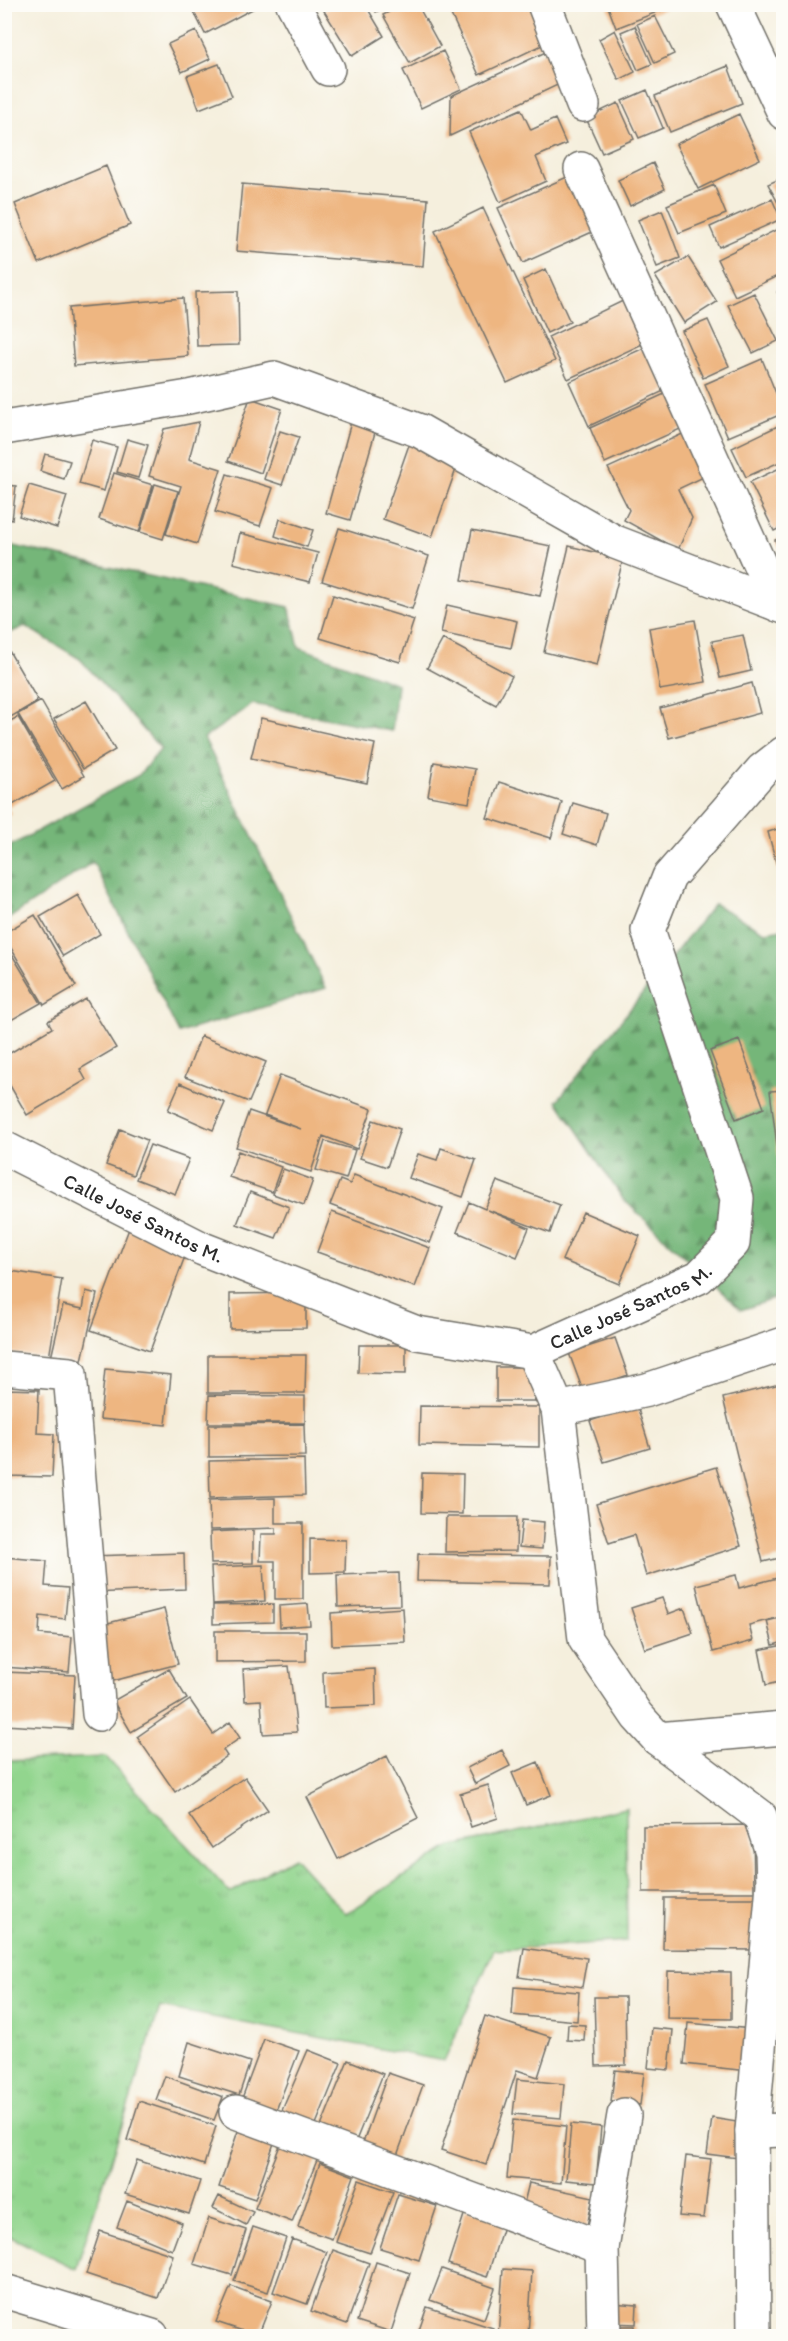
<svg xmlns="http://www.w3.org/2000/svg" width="788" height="2341" viewBox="0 0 788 2341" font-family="Itim,sans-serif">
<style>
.grass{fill:url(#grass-tufts);stroke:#5e805c;stroke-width:1.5}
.forest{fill:url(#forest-firs);stroke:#507052;stroke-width:1.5}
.building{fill:#eeb681}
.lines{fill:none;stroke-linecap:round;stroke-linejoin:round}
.street-casing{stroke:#727069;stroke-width:36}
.street{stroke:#fff;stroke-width:33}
.labels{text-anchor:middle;stroke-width:4.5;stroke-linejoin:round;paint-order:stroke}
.street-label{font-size:20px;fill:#2b2b2b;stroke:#fdfcf7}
</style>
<defs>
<pattern id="grass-tufts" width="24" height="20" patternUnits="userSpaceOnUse" patternTransform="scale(1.5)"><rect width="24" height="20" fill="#92d58e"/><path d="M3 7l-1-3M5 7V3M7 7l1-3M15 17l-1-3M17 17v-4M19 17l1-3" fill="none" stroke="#7eb77b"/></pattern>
<pattern id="forest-firs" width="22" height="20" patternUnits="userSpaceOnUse" patternTransform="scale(1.5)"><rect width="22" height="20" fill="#75b679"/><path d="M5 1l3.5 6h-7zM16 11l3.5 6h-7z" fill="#609463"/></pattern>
</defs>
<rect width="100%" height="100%" fill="#fdfcf7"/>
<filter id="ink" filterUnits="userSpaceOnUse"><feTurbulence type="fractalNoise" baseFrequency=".0167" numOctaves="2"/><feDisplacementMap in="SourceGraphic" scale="12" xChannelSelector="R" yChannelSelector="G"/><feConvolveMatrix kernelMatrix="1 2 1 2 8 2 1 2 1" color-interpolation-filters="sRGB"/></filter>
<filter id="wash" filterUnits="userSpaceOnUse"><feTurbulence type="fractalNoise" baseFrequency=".008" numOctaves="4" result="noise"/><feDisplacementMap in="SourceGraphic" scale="24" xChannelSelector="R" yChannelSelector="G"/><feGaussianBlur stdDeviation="1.35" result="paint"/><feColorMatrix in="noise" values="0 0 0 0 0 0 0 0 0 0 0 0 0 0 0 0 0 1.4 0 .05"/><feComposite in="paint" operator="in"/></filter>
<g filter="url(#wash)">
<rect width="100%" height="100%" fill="#f5efdd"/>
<path class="grass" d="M106,1757L230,1893L294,1857L346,1914L449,1847L626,1808L627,1941L494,1950L444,2061L160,2007L76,2269L5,2234V1761Z"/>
<path class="forest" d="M5,544L289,607L299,647L397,684L392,731L253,704L204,738L326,988L179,1033L93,862L5,921V849L139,775L161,749L80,659L25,626L5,635Z
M714,904L765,932L783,929V1296L741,1310L623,1199L557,1101Z"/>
<g id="blocks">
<path class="building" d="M190,4H262L205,34Z
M334,4H365L384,36L352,56L324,11Z
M373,4H392L376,12Z
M404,4H417L440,46L410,63L383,15Z
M607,4H675V5L616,28Z
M454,5H539L555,39L479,75L448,8Z
M655,16L674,54L655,63L637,24Z
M635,26L652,64L638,70L621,32Z
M615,30L635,72L619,80L599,39Z
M196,31L210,59L182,72L168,44Z
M550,50L566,81L450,136L451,96Z
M443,51L461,89L421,108L403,70Z
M219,64L232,96L199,109L187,76Z
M728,66L742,103L670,132L655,96Z
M647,90L663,128L639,138L622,101Z
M618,103L634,139L602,153L586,118Z
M521,109L531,130L555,119L566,144L536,157L546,181L500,202L469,132Z
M739,114L760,159L698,189L676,144Z
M653,163L665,189L630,206L618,180Z
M106,166L130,225L39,263L15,204Z
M576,173L601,228L523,263L498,208Z
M784,177V214L768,184Z
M242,184L428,199L423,266L236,251Z
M714,185L726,214L679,233L667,205Z
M772,199L781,219L719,247L710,227Z
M483,208L555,361L507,383L435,231Z
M662,210L680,258L657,267L638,220Z
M784,226V273L735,296L717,259Z
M688,257L717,302L684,323L655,276Z
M546,269L570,322L547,333L523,280Z
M784,289V305L777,292Z
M238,291L239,345L197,346L195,292Z
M754,293L778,341L753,353L728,305Z
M183,298L188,356L74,366L69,308Z
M629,298L649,341L568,379L548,337Z
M708,320L729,366L703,378L682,331Z
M646,347L666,390L589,426L569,382Z
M762,359L784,413L728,437L705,384Z
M671,391L687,426L605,463L590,428Z
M250,398L282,409L261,473L228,461Z
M199,422L189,459L221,469L197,544L166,534L181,486L149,476L164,429Z
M351,422L376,429L350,520L326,513Z
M784,423V460L746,477L732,448Z
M280,431L299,437L282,485L264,479Z
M689,431L710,474L678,489L692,518L678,550L624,520L629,510L608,468Z
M127,439L148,445L138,478L117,472Z
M92,440L117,447L104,491L79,484Z
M410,442L460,458L432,537L383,519Z
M45,454L70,461L64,479L40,471Z
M784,466V526L774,531L750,482Z
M114,473L153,485L139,532L99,519Z
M227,474L273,488L260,526L215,512Z
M155,484L178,491L163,539L140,532Z
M4,485L16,486L12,520L4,519Z
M29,485L67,496L57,528L19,516Z
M280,519L313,530L307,547L275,536Z
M339,528L429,556L412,609L322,581Z
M472,530L551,546L540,596L462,580Z
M240,533L318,553L310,582L233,563Z
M784,536V557L775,540Z
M569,546L623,559L597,665L544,652Z
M333,595L414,620L400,662L320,638Z
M447,605L517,621L511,648L441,633Z
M695,620L706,682L660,690L649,628Z
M743,635L751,671L720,678L712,641Z
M443,639L512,676L496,705L427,668Z
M9,651L38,701L4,721V653Z
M752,683L760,713L669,738L660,708Z
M41,701L84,776L62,789L18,714Z
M86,701L115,750L83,769L54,719Z
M18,717L55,781L9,807L4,800V724Z
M261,718L375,744L367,783L251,758Z
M434,762L475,769L469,803L428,796Z
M499,782L562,802L551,838L487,818Z
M5,803L11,814L5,818Z
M573,803L606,813L597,845L563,834Z
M784,827V876L780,877L768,832Z
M78,895L100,934L63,956L40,917Z
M35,915L76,986L44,1005L4,936V933Z
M11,953L41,1003L4,1024V957Z
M86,999L116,1048L80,1069L86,1080L27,1115L5,1077V1056L52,1028L48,1021Z
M201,1036L266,1062L249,1102L185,1077Z
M739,1040L764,1108L736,1119L710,1051Z
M280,1075L372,1109L357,1149L323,1136L311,1172L236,1147L249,1111L301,1129L265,1115Z
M180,1083L225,1103L213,1130L168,1110Z
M784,1090V1161H779L770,1091Z
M373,1120L400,1129L387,1167L360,1158Z
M120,1129L147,1140L133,1175L106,1165Z
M325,1141L355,1150L346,1179L316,1170Z
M150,1145L189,1159L175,1194L136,1179Z
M441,1148L476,1160L463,1197L409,1178L418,1154L437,1160Z
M238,1151L281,1167L272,1192L229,1177Z
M283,1169L313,1180L304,1205L273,1194Z
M354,1175L443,1209L430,1243L330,1205L340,1180L350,1184Z
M497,1181L560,1205L550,1233L488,1210L529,1228L517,1257L457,1232L469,1202L485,1209Z
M250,1192L289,1207L276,1238L237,1224Z
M332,1212L430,1248L415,1287L317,1252Z
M583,1212L640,1236L619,1284L562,1260Z
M130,1226L188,1248L150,1351L91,1330Z
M10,1271L62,1279L49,1358L4,1352V1306Z
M86,1291L97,1294L81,1365L51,1358L63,1305L83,1309Z
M306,1293V1328L230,1329V1294Z
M615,1338L628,1375L583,1391L569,1353Z
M359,1345H406V1374L358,1373Z
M208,1355H306L305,1393H208Z
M496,1367H535V1401H496Z
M105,1369L171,1375L166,1425L100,1419Z
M784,1383V1557L763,1562L723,1398Z
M5,1389L39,1390L37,1433L54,1434L52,1477L5,1476Z
M209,1395L305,1396V1423H208Z
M420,1406L539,1407V1447L419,1445Z
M637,1406L650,1448L604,1462L590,1421Z
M304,1424L305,1456L209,1457V1425Z
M304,1459L305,1495L210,1498L209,1461Z
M716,1467L741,1546L646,1576L634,1535L609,1543L596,1504Z
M422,1473L463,1474L462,1514L421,1513Z
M275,1498V1523H303V1599H275V1561H260L261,1534H276V1528L210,1530L209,1500Z
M446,1517H517L516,1551L445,1552Z
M522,1520L544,1522L542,1549L519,1547Z
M253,1530V1563L211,1564L210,1532Z
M310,1539L346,1540L345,1572L310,1573Z
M184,1553L185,1589L92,1593L91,1556Z
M418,1554L551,1556L550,1584L417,1581Z
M4,1557L47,1561L45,1586L68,1588L65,1619L40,1616L39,1634L72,1637L69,1672L4,1667Z
M263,1565L265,1601L213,1604L211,1567Z
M784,1565V1579L783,1580L779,1566Z
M399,1573L400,1605L338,1607L337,1575Z
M736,1575L739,1588L781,1577L784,1616L749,1625L753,1641L713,1652L696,1585Z
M662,1598L668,1614L684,1608L693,1633L645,1649L631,1608Z
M273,1604V1622L213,1624V1605Z
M308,1604L310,1625L280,1627L279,1606Z
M403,1608L405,1642L332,1645L331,1613Z
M164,1609L178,1664L109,1682L96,1626Z
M784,1617V1642L773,1645L767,1621Z
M215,1631H306V1661L215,1662Z
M784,1645V1681L766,1685L759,1650Z
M289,1666L297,1732L263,1734L261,1700L245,1701L243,1669Z
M169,1669L187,1699L131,1732L113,1701Z
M375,1669L376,1706L324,1708L323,1672Z
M4,1672L75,1675L72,1729L4,1725Z
M190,1700L213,1734L230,1722L240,1738L223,1750L227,1756L175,1792L137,1737Z
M502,1750L510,1766L475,1784L467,1768Z
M387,1756L418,1818L338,1859L307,1797Z
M538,1762L551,1795L526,1805L512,1773Z
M245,1777L268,1810L212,1848L189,1815Z
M488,1785L498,1818L471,1827L460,1794Z
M753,1825L754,1892H643V1826Z
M664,1898H757V1950L663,1949Z
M524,1948L587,1958L582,1987L519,1977Z
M668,1971L731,1972V2019L667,2018Z
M514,1987L579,1992L577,2021L512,2015Z
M594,1997H625L626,2065L596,2066Z
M485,2016L551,2037L538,2077L517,2070L486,2165L441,2150Z
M688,2023L752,2029L748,2071L684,2064Z
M568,2024L585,2025L584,2041L567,2040Z
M652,2028L673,2030L669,2070L648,2068Z
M264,2039L299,2051L275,2113L241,2101Z
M189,2042L250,2062L239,2095L179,2076Z
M308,2050L341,2063L314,2129L280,2115Z
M348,2060L383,2074L355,2143L320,2129Z
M615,2070L644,2073L640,2105L611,2101Z
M388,2073L423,2085L395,2161L361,2148Z
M165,2076L223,2097L214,2120L156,2100Z
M517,2079L564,2084L561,2118L513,2114Z
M139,2101L216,2126L204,2165L127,2140Z
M712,2118L743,2123L738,2158L707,2154Z
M513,2120L566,2126L561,2183L507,2178Z
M571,2124L601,2127L596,2183L566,2180Z
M238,2131L274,2143L255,2199L219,2187Z
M281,2143L318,2158L292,2222L255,2208Z
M686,2156L711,2159L704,2218L679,2216Z
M137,2160L200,2181L189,2214L125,2194Z
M320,2163L354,2176L332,2239L298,2227Z
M359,2180L393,2192L370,2253L336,2242Z
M529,2183L593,2197L587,2226L522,2211Z
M398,2194L437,2206L419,2260L380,2248Z
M219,2196L253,2212L246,2225L213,2208Z
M127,2201L182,2223L172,2250L117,2227Z
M466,2209L505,2220L487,2277L448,2264Z
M209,2218L246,2230L232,2275L194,2264Z
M253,2227L286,2238L268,2292L234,2281Z
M100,2231L173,2255L158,2298L86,2274Z
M292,2239L327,2252L307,2304L273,2292Z
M333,2250L369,2263L347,2324L311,2311Z
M376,2262L410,2273L391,2332L357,2321Z
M442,2269L495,2288L484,2319L430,2300Z
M503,2269L532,2271L528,2336H498Z
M231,2286L272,2301L258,2336L216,2322Z
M611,2303L637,2305L636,2324L610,2323Z
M427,2307L493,2328L490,2336H417Z
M612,2326H634V2336H612Z"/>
</g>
</g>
<g filter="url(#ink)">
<use href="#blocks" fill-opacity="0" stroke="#727069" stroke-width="1.5"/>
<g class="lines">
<g class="street-casing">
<g id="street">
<path d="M293,4L328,69"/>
<path d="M544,4L583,105"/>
<path d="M733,4L784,113"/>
<path d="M581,169L778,605"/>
<path d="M4,428L189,397L274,378L420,431L615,542L784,607"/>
<path id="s1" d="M4,1148L203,1249L417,1333L533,1352L699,1277L733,1243L737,1198L648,930L669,877L762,770L784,753"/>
<path d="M533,1352L558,1409L585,1639L637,1716L658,1739L760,1816L772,1852L773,1884L752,2131L754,2336"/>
<path d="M4,1368L70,1374L99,1714"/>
<path d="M558,1409L647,1390L784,1344"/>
<path d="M658,1739L784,1728"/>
<path d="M236,2112L602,2248"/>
<path d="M752,2131L784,2130"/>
<path d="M4,2291L152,2336"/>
<path d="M604,2336L602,2248L624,2115"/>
</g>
</g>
<use href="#street" class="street"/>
</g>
</g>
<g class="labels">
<g class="street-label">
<text dy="7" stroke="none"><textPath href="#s1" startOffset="156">Calle José Santos M.</textPath></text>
<text dy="7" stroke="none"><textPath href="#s1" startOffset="678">Calle José Santos M.</textPath></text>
</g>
</g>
<rect width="788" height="2341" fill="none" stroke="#fdfcf7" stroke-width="24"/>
</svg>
